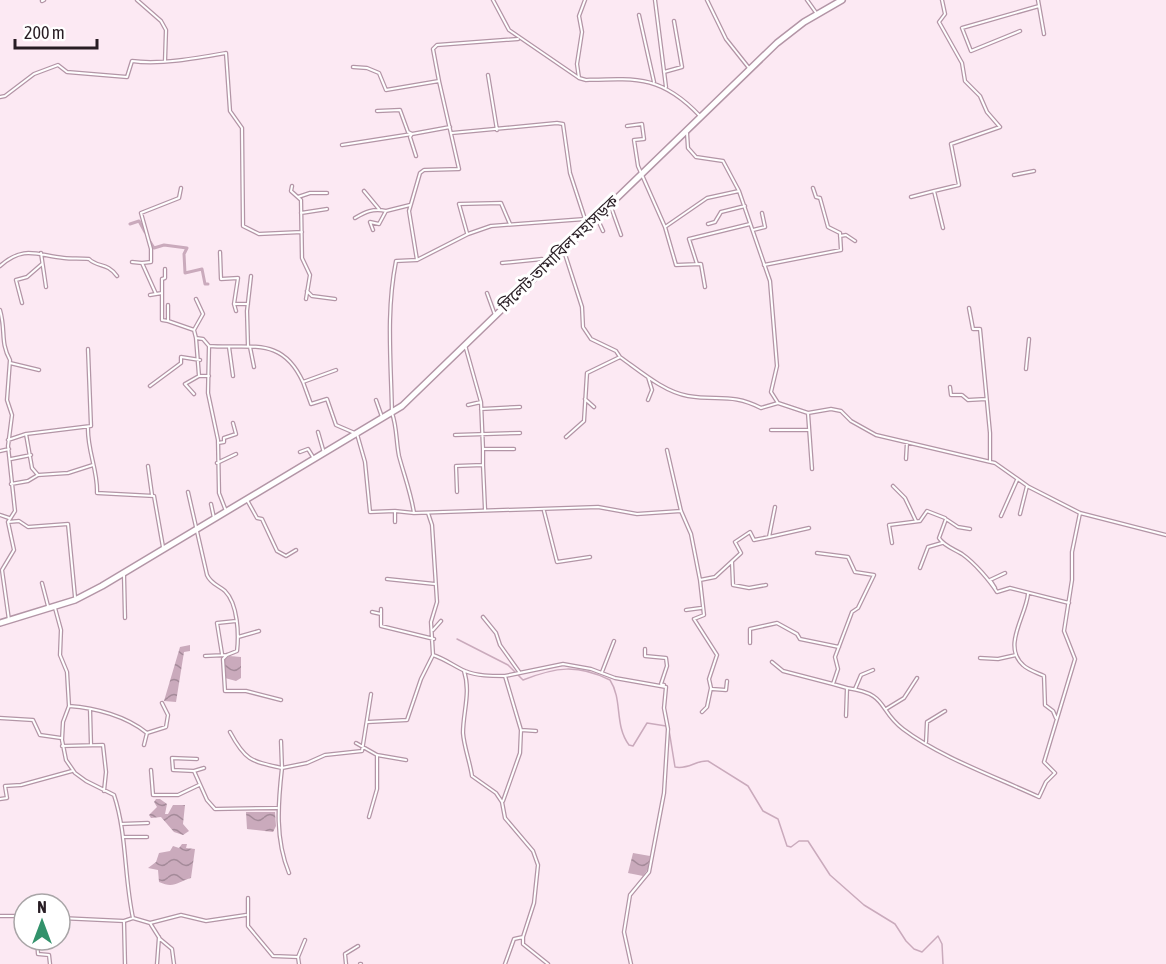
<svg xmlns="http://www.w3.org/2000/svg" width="1166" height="964" viewBox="0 0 1166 964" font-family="'Asap Condensed','Noto Sans Bengali',sans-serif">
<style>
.water{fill:url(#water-waves)}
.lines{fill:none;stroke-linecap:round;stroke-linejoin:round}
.stream{stroke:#caaabc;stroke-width:1.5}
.canal{stroke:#caaabc;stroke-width:3}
.street-casing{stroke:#b395a6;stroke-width:4.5}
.highway-casing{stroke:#b395a6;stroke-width:8}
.street{stroke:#fff;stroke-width:2}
.highway{stroke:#fff;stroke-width:5}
.labels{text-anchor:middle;stroke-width:6;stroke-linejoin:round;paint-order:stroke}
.street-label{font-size:16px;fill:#281d24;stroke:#fff}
</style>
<defs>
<pattern id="water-waves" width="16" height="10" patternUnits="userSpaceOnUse" patternTransform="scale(1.5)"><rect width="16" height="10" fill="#caaabc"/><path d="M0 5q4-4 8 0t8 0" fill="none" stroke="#a48a99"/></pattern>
</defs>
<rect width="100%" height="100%" fill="#fce9f3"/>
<path class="water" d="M190,645V651L184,652L176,702L164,701L180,647Z
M229,656L241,657V678L236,681L225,678L224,660Z
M156,799H160L167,804L165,814H168L173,805H185L183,824L189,831L183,835L174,832L161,817L151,818L149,815L157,807L154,802Z
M246,812H275L276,826L273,832L247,829Z
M182,844H187L186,848L195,849L191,878C177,882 174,889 159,882L158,870L148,868L156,862L159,853L170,851L173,846L179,848Z
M633,853L650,856L648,869L643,876L628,873Z"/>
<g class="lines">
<path class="stream" d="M457,639L508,665L523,680C556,667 577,664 610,680C623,700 614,725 629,745L633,746L647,723L666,726
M669,730L675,767C688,770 696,760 708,761L748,786L763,811L778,819L787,846L791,847L799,841H808L830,875L864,905L895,924L906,941L914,949L922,952L938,936L942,944L943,964"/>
<path class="canal" d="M130,224L139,221L145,232
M149,240L154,248L164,245L187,248L184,254L185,273L202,269L205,284H208"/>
<g class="street-casing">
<path id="street" d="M137,0L161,21L166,30L165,61
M493,0L509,30L579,78L586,80C638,78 662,76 700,116
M655,0L666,87
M707,0L726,39L749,68
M807,0L817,14
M942,0L945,14L939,22L962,63L965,81L980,96L987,112L1000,127L951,144L959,185L934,191L943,228
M1038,0L1044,34
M42,1L44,0
M639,15L654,82
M1020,31L971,51L962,28L1039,6
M353,67L367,68L379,73L386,90L439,81L459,169L424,170L420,173L409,211L417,260L468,234L491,226L585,219
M664,72L682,67L674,21
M488,75L497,130
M579,78L577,64L582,32L579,16L585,0
M439,81L433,49L437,45L518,39
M0,97L5,96L34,74L58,65L67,72L127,77L132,61C160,65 198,58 226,53L230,111L242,128L243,226L259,234L302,232
M377,111L400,110L408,132L412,134L450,127
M627,126L642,124L644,139L634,140L638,166L665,227L676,265L701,264L705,287
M452,133L557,123L563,124L570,173L585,219L589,223
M687,133L688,148L696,157L723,161L739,191L770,281L777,366L771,392L778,403
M342,145L412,134L410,137L416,156
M1014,175L1034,171
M292,186L291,191L301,200L302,258L310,275L306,299
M364,191L379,209
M298,197L310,193H327
M911,197L934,191
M611,207L621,235
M386,211L410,205
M301,213L327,209
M355,218C365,212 373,208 386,211L379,224L370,222L373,230
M597,218L603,231
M708,224L715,222L721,212L745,206
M665,227L707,198L739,191
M753,230L765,227L762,213
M467,233L459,204L501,203L510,224
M840,236L846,235L855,241
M564,251L582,307L583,327L591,339L616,351L620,357C640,371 664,392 688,396C718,401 732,393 761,408L778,403L808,413L831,409L841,411L851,421L876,435L995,463L1029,487L1080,513L1166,535
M220,252L221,279L238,278L234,304H248
M41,253L46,287
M417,260L396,261C386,312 391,361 392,413C397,427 396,441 399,456C404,475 411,493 414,513L598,507L637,514L681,511
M132,262L142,263L156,294
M142,263L151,262V249L141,213L179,198L181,188
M502,263L542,259L548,262
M697,264L689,239L750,224
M764,265L841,250L840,233L828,227L820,198L816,197L813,188
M0,266C24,245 36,255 64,258C72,259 80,258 89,259C98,268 107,262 117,276
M165,269V278L162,279V320L168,321
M307,291L312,296L335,299
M487,293L495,315
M150,295L162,293
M22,303L16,280L27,277L42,264
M234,304L236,311
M168,305V321L194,330L196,338
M969,308L973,329H980L990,433V461
M0,310C6,331 0,342 10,360L7,400L12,415L8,446L15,511L8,522L14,550L2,570L9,620
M194,330L203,314L196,299
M465,345L481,402L468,405
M209,346L208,393L218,440L219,493L226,511
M248,346L247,311L251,276
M229,347L233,376
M250,347L254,367
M10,363L39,370
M1026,369L1029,339
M209,376H199L196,338L203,339L209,346C252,349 282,336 303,382L336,370
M303,382L311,404L327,399L336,425L357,434L365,462L370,512L395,511
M150,386L181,363V357L200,360
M950,387L951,395H962L968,400L986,399
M194,394L185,384L199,376
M585,399L594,407
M376,400L382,417
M648,400L652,390L648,377
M481,402L483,449H514
M481,409L520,407
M808,413L812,469
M88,427C87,450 98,470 97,493L154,496L163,547
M771,430H808
M318,432L324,453
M26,434L32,468L38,475
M455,435L520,433
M566,437L584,421L587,373L620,357
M8,440L26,434L91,426L88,349
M218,443L224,442V438L236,434L233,423
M667,450L681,511L691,534L700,580
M0,451L9,449
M300,452L308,449L313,457
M11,459L31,455
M906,459L907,442
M217,463L236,454
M483,465L485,509
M148,466L152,495
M11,484L28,481L38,475L68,473L93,465
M893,486L905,498L916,521
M188,492L207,575C211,584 218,585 225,591C238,604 239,635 237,651L227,655L205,656
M457,492L456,466L483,465V449
M247,500L257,518L262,519L277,551L286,556L296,550
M211,504L214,518
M544,511L557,562L590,557
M1020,514L1027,486
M0,515L9,518
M1001,516L1017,480
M8,522L19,521L28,527L68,524L75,597
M395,522V511L414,513
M970,529L958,527L946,519L939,538C944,546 954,549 962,554C975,563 990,581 997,592L1010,588L1069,603
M769,537L809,528
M892,543L889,525L920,521L927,511L945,518
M817,553L848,557L855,572L874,575L858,608L852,612L835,657L838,669L833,684L847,688
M732,562L733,585L749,588L766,585
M920,568L928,547L942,543
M124,575L125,618
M387,579L435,584
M42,583L48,606
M995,588L990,580L1005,573
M1028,594C1026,616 1002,646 1023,665C1028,670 1038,673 1044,676L1045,705L1053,711L1056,718
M55,608L61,630L60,655L67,672L69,706L63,722L62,740L66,760L75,773L86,781L114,795C127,834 124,877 133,918L150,923L181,915L206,921L246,915
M381,609V626L434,639
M686,610L701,608
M372,612L381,614
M483,617L496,633L500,645L520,673
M433,630L441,621
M238,637L259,631
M750,643V629L777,623L797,634L800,639L839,647
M645,649V656L666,658L667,666L661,684L664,685
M222,654L217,623L236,621
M227,655L223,659L225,691H246L281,700
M433,655C445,659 454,666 465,671C477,676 491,676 505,676L521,730L520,753L503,801
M980,658L998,659L1016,655
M772,662L783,671L833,684
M464,671C471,692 463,712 463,733C464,747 470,762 472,776L496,793L502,802L505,818L533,851L538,865L534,903L523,937
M602,672L614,641
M505,676L563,664L591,669L615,678L666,687
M712,689L726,690L727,681
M855,689L861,675L873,670
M69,706C96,708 126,716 147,733L166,727L168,715L162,703
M90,709L91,745
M886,709L904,698L917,678
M702,712L707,707L711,688L709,679L717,655L694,619L704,615L700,580L715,577L741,553L735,542L750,532L754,540L769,537L775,507
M846,716L847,688C889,694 877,709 903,729C940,757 996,777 1039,797L1046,782L1055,773L1044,762L1075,659L1064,631L1072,580V552L1080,513
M0,718L33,720L40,735L61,738
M368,722L407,720L421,679L433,655L431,622L437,602L432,525L428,513
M521,730L536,731
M230,732C245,760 250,761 282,768C278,804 275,839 289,873
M281,741L282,768L307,763L325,755L362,751L371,694
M926,742L927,722L945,711
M356,743L377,755
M144,745L147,733
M62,746L103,745L106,772L104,791
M204,768L194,771L207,800L215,809L277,808
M151,770L153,795H178L199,785
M194,771L173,770L172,758L197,759
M0,799L7,798L5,786L21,785L72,771
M369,817L377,789V755L406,760
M121,824L148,823
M123,837H147
M248,898V926L273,956L298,957L305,940
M0,916H24
M60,918L124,921L133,918
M124,921L125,964
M150,923L160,939L172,949L174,964
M37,940L38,954L49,955L50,964
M298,957L299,964
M157,964L159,937
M346,964L345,954L358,946
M360,964H361
M505,964L514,939L523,937V944L548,964
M631,964L624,932L630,895L649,872L664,793L668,729L664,708L666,687"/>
</g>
<g class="highway-casing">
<path id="highway" d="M0,623L75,600L102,586L402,406L777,43L804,22L842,0"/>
</g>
<use href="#street" class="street"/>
<use href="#highway" class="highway"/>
</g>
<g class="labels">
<g class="street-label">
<text transform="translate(558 253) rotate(-44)" y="6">সিলেট-তামাবিল মহাসড়ক</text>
</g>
</g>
<g transform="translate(42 922)"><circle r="28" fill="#ffffff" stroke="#a9a5a7" stroke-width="1.5"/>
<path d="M0-4.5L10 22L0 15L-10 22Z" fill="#32926b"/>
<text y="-9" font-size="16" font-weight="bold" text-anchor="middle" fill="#281d24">N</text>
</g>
<path d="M15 39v9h82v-9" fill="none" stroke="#281d24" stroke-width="3"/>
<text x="24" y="39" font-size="18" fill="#281d24" stroke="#ffffff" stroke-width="4.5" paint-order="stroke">200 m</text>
</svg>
